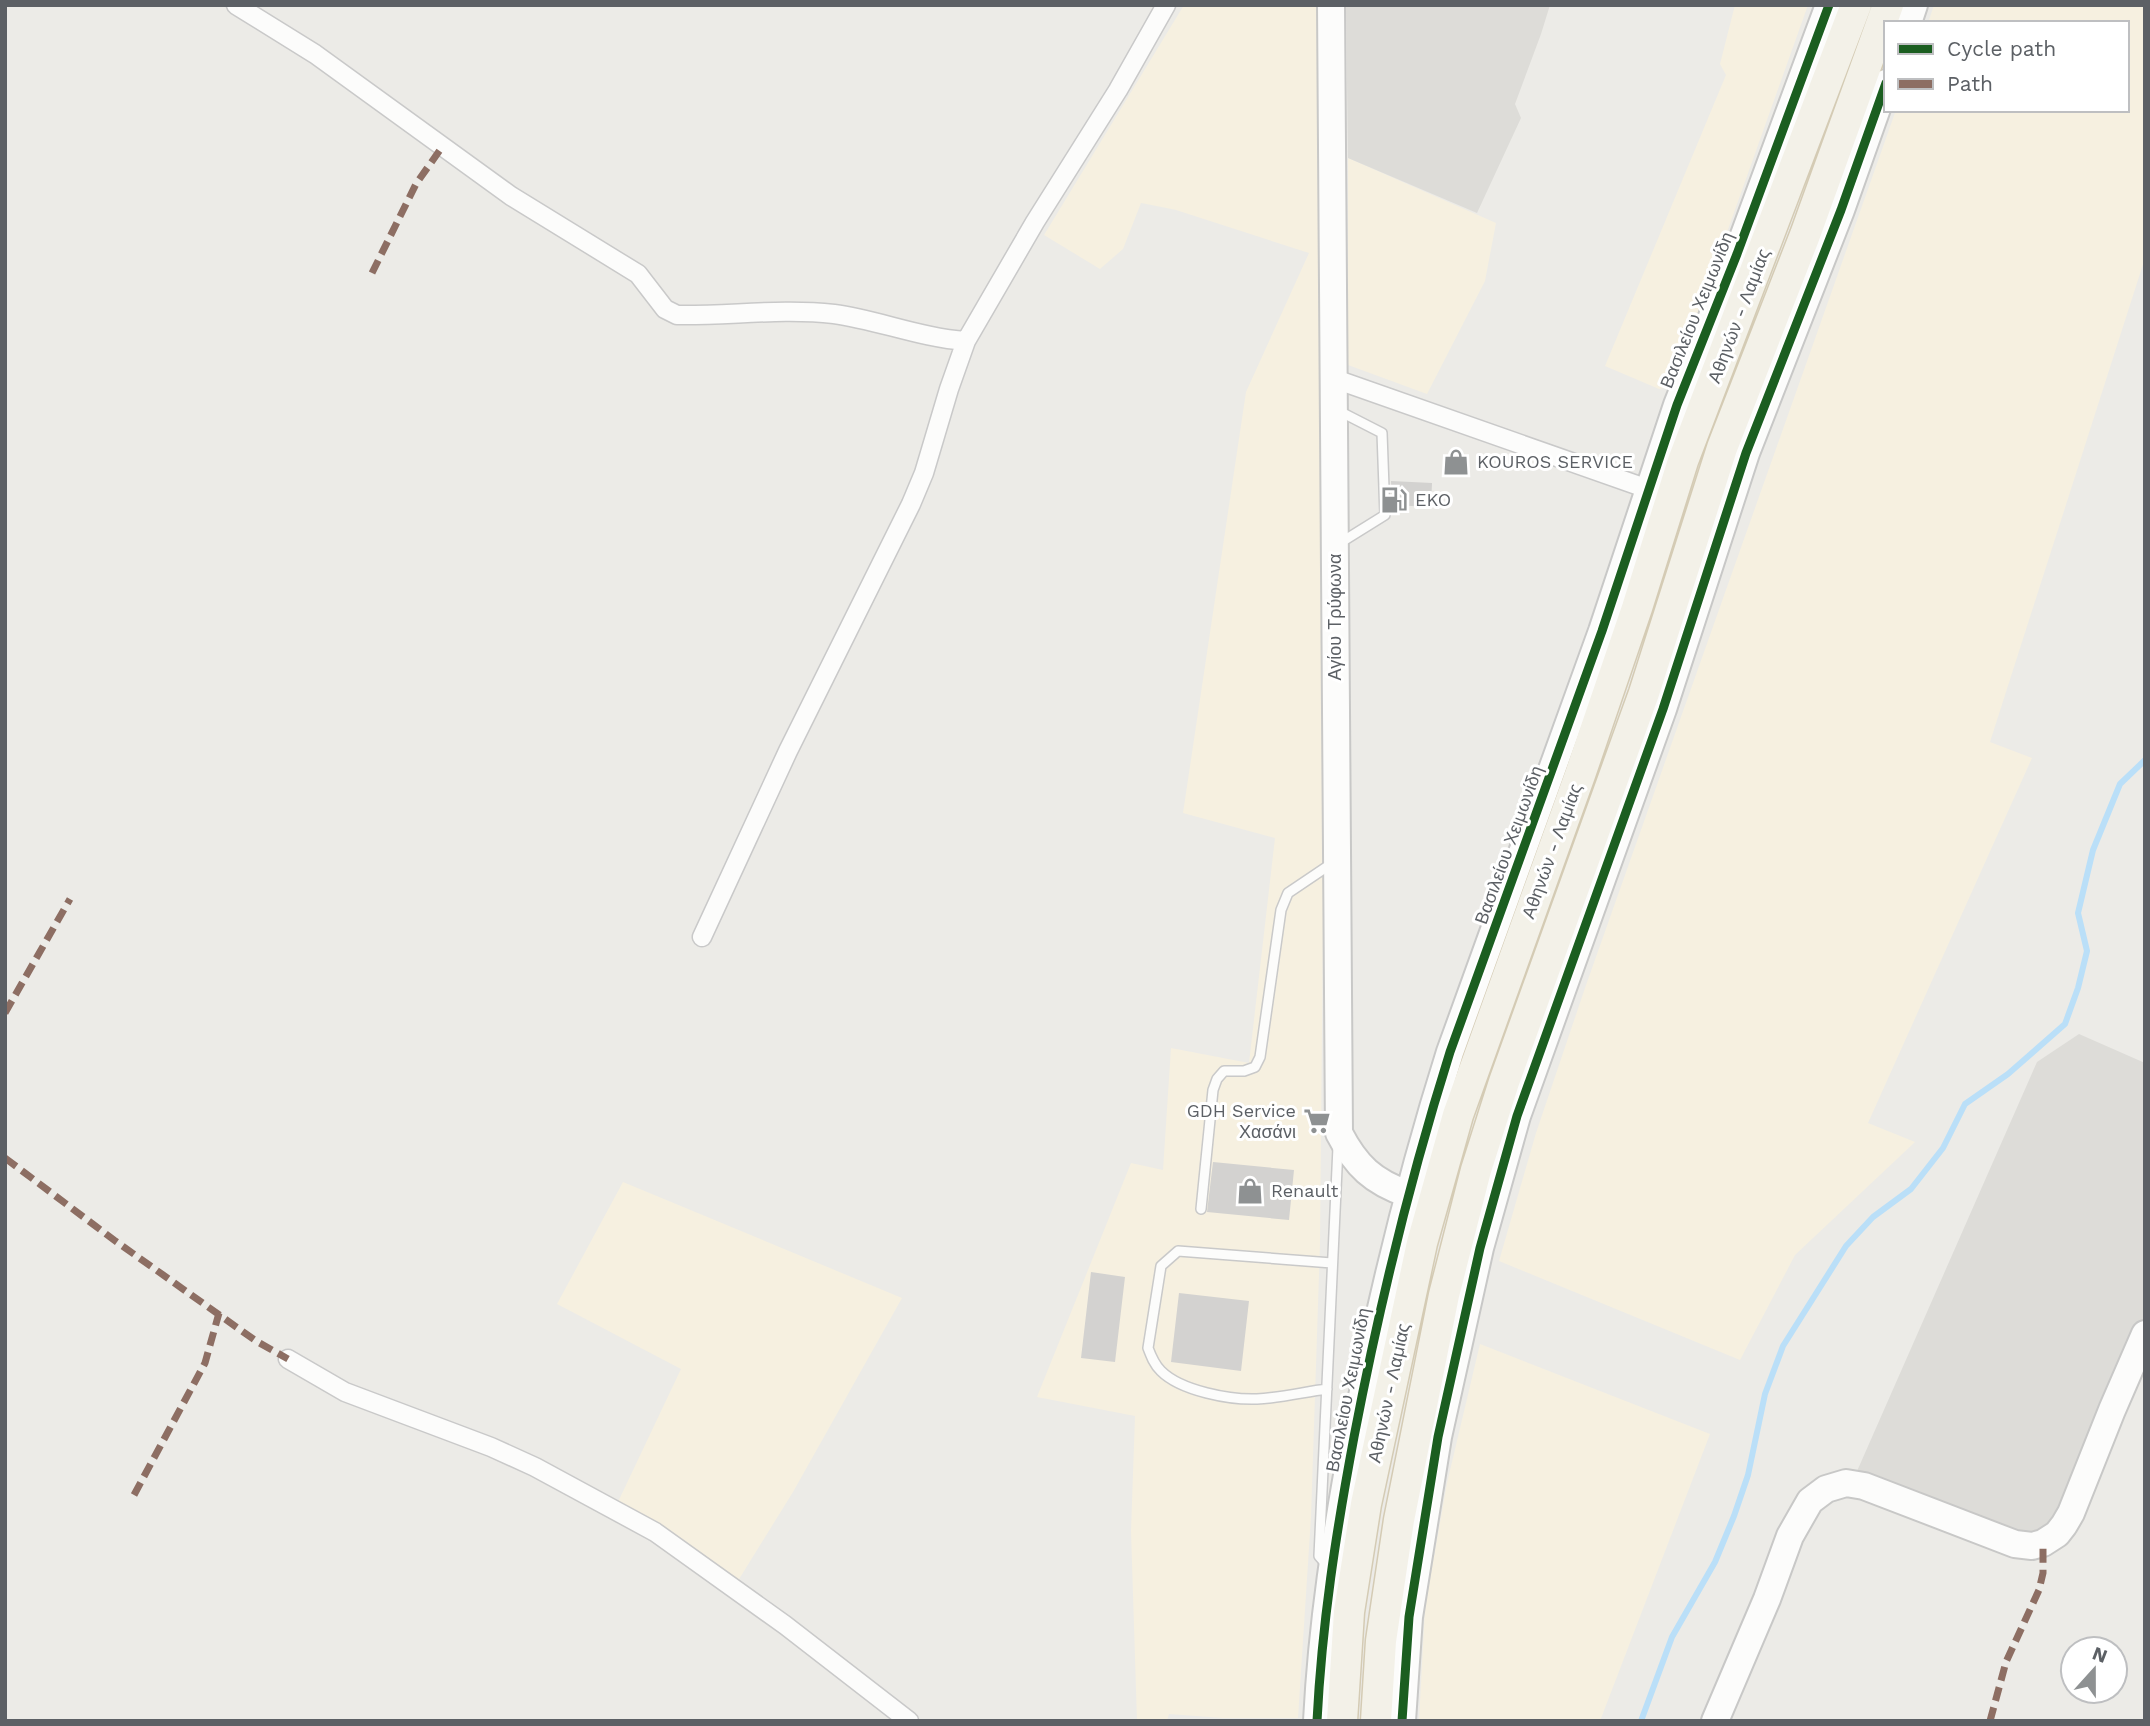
<svg xmlns="http://www.w3.org/2000/svg" width="2150" height="1726" viewBox="0 0 2150 1726" font-family="'Work Sans',sans-serif">
<style>
.commercial{fill:#f6f0e0}
.industrial{fill:#dddcd8}
.lines{fill:none;stroke-linecap:round;stroke-linejoin:round}
.stream{stroke:#badff8;stroke-width:6}
.building{fill:#d3d2d0}
.lane-casing{stroke:#c9c9c9;stroke-width:12}
.street-casing{stroke:#c9c9c9;stroke-width:21}
.secondary-casing{stroke:#c8c8c7;stroke-width:30}
.primary-casing{stroke:#d4cbb4;stroke-width:33}
.lane{stroke:#fcfcfb;stroke-width:9}
.street{stroke:#fcfcfb;stroke-width:18}
.secondary{stroke:#fcfcfb;stroke-width:26}
.primary{stroke:#f3f1e8;stroke-width:30}
.quiet{stroke:#8d6e63;stroke-width:7;stroke-dasharray:14 7;stroke-linecap:butt}
.cycleway-casing{stroke:#fff;stroke-width:13}
.cycleway{stroke:#1b5e20;stroke-width:9}
.labels{text-anchor:middle;stroke-width:6;stroke-linejoin:round;paint-order:stroke}
.street-label{font-size:18px;fill:#5c6065;stroke:#fff}
.poi-label{font-size:18px;fill:#5c6065;stroke:#fff;text-anchor:start}
</style>
<rect width="100%" height="100%" fill="#ecebe7"/>
<path class="commercial" d="M1184,5H1320L1324,813L1320,1244L1311,1517L1298,1718H1223L1169,1714L1167,1721H1137L1131,1531L1135,1416L1037,1397L1131,1163L1163,1170L1171,1048L1249,1063L1275,838L1183,813L1246,392L1309,253L1176,210L1141,203L1123,249L1100,269L1044,235Z
M1735,5H1808L1690,336L1670,386L1659,389L1605,366L1726,75L1720,64Z
M1934,5H2145V258L1990,742L2032,758L1868,1123L1915,1142L1795,1255L1740,1360L1499,1261L1536,1133L1585,988L1896,110H2127V23H1928Z
M1348,158L1496,223L1485,281L1427,394L1348,365Z
M623,1182L902,1298L793,1492L736,1584L617,1504L681,1369L557,1304Z
M1480,1344L1710,1434L1600,1721H1419L1425,1608L1447,1483Z"/>
<path class="industrial" d="M1346,5H1550L1541,34L1515,104L1521,118L1477,213L1348,158Z
M2079,1034L2145,1063V1320L2060,1511L2046,1530L2030,1538L1854,1478L2037,1062Z"/>
<g class="lines">
<path class="stream" d="M1641,1721L1672,1637L1715,1562L1734,1516L1748,1475L1765,1394L1783,1346L1846,1246L1873,1217L1911,1189L1943,1148L1965,1104L2008,1074L2065,1024L2078,988L2087,951L2078,913L2093,850L2120,784L2145,760"/>
</g>
<path class="building" d="M1391,481L1432,483L1431,507L1392,505Z
M1213,1162L1294,1170L1289,1220L1207,1212Z
M1091,1272L1125,1277L1115,1362L1081,1358Z
M1179,1293L1249,1301L1241,1371L1171,1362Z"/>
<g class="lines">
<g class="lane-casing">
<path id="lane" d="M1337,410L1382,433L1385,515L1340,543
M1201,1209L1213,1090L1217,1079L1224,1071H1244L1255,1067L1260,1057L1281,910L1288,893L1331,864
M1327,1389C1304,1392 1280,1398 1257,1399C1230,1400 1181,1391 1161,1371C1154,1364 1151,1356 1148,1348L1161,1266L1178,1251L1332,1263
M1326,1564L1319,1556L1338,1147"/>
</g>
<g class="street-casing">
<path id="street" d="M236,5L315,54L511,196L638,274L665,309L677,315C729,316 781,308 834,314C878,320 921,338 966,341
M1335,379L1648,489
M702,937L788,751L911,504L924,473L949,389L966,341L1035,222L1118,90L1166,5
M288,1359L345,1392L491,1447L535,1467L655,1532L785,1625L909,1721"/>
</g>
<g class="secondary-casing">
<path id="secondary" d="M1331,5C1336,381 1334,757 1339,1133C1356,1166 1373,1182 1408,1194
M1908,23L1914,5
M1317,1721C1322,1623 1336,1533 1354,1437C1379,1307 1410,1179 1450,1052L1602,631L1677,405L1737,254L1829,5
M1402,1721L1409,1617L1438,1437L1480,1248L1517,1116L1663,709L1746,453L1841,210L1886,83
M1715,1721L1767,1599L1790,1536L1810,1501L1826,1489L1846,1483L1864,1486L2015,1544L2032,1546L2043,1543L2057,1534L2064,1525L2071,1513L2112,1410L2145,1334"/>
</g>
<g class="primary-casing">
<path id="primary" d="M1342,1721L1349,1612L1366,1504L1422,1243L1458,1115L1580,775L1637,608L1683,461L1856,5
M1376,1721L1381,1641L1399,1520L1444,1295L1476,1170L1504,1082L1644,693L1722,448L1805,235L1888,5"/>
</g>
<use href="#lane" class="lane"/>
<use href="#street" class="street"/>
<use href="#secondary" class="secondary"/>
<use href="#primary" class="primary"/>
<path class="quiet" d="M372,273L416,184L442,147
M5,1013L70,899
M5,1158L114,1240L256,1341L288,1359
M134,1495L205,1363L219,1313
M1990,1721L2006,1662L2039,1590L2043,1573V1543"/>
<g class="cycleway-casing">
<path id="cycleway" d="M1317,1721C1322,1623 1336,1533 1354,1437C1379,1307 1410,1179 1450,1052L1602,631L1677,405L1737,254L1829,5
M1402,1721L1409,1617L1438,1437L1480,1248L1517,1116L1663,709L1746,453L1841,210L1886,83"/>
</g>
<use href="#cycleway" class="cycleway"/>
</g>
<defs>
<g id="shop-bare" transform="scale(2.1)"><path d="M-5-2.5h2.3a2.7 3.5 0 0 1 5.4 0H5L5.5 6h-11ZM-1.5-2.5h3a1.5 2.3 0 0 0-3 0Z" fill="#8e9192" stroke="#fff" stroke-width="2.5" paint-order="stroke"/></g>
<g id="fuel-bare" transform="scale(2.1)"><path d="M-5.5-6h7V0h2V4h1.3V-2.5L3-4.5l.8-.8L6-3V5H2.5V1h-1V6h-7ZM-4.2-4.7v3.2H.2V-4.7Z" fill="#8e9192" stroke="#fff" stroke-width="2.5" paint-order="stroke"/></g>
<g id="supermarket-bare" transform="scale(2.1)"><path d="M-6-5.5h2.5l.6 2H6L4.5 2H-2.5L-4.4-4H-6ZM-1.5 3.2a1.3 1.3 0 1 0 .1 0ZM3 3.2a1.3 1.3 0 1 0 .1 0Z" fill="#8e9192" stroke="#fff" stroke-width="2.5" paint-order="stroke"/></g>
</defs>
<g fill-rule="evenodd">
<use href="#shop-bare" x="1456" y="462"/>
<use href="#fuel-bare" x="1394" y="500"/>
<use href="#supermarket-bare" x="1317" y="1121"/>
<use href="#shop-bare" x="1250" y="1191"/>
</g>
<g class="labels">
<g class="street-label">
<text transform="translate(1697 310) rotate(-68)" y="6">Βασιλείου Χειμωνίδη</text>
<text transform="translate(1739 316) rotate(-69)" y="6">Αθηνών - Λαμίας</text>
<text transform="translate(1335 617) rotate(-90)" y="6">Αγίου Τρύφωνα</text>
<text transform="translate(1509 845) rotate(-70)" y="6">Βασιλείου Χειμωνίδη</text>
<text transform="translate(1552 851) rotate(-70)" y="6">Αθηνών - Λαμίας</text>
<text transform="translate(1348 1390) rotate(-79)" y="6">Βασιλείου Χειμωνίδη</text>
<text transform="translate(1389 1393) rotate(-78)" y="6">Αθηνών - Λαμίας</text>
</g>
<g class="poi-label">
<text x="1477" y="468">KOUROS SERVICE</text>
<text x="1415" y="506">EKO</text>
<text x="1296" y="1117" text-anchor="end">GDH Service<tspan x="1296" dy="21">Χασάνι</tspan></text>
<text x="1271" y="1197">Renault</text>
</g>
</g>
<rect width="2150" height="1726" fill="none" stroke="#5c6065" stroke-width="14"/>
<rect x="1884" y="21" width="245" height="91" fill="#ffffff" stroke="#bebfc1" stroke-width="2"/>
<rect x="1898" y="44" width="35" height="10" fill="#1b5e20" stroke="#bebfc1" stroke-width="2"/>
<text x="1947" y="56" font-size="21" fill="#5c6065">Cycle path</text>
<rect x="1898" y="79" width="35" height="10" fill="#8d6e63" stroke="#bebfc1" stroke-width="2"/>
<text x="1947" y="91" font-size="21" fill="#5c6065">Path</text>
<g transform="translate(2094 1670) rotate(21)"><circle r="33" fill="#ffffff" stroke="#bebfc1" stroke-width="2"/>
<path d="M0-5L12 26L0 18L-12 26Z" fill="#8e9192"/>
<text y="-10" font-size="19" font-weight="bold" text-anchor="middle" fill="#5c6065">N</text>
</g>
</svg>
